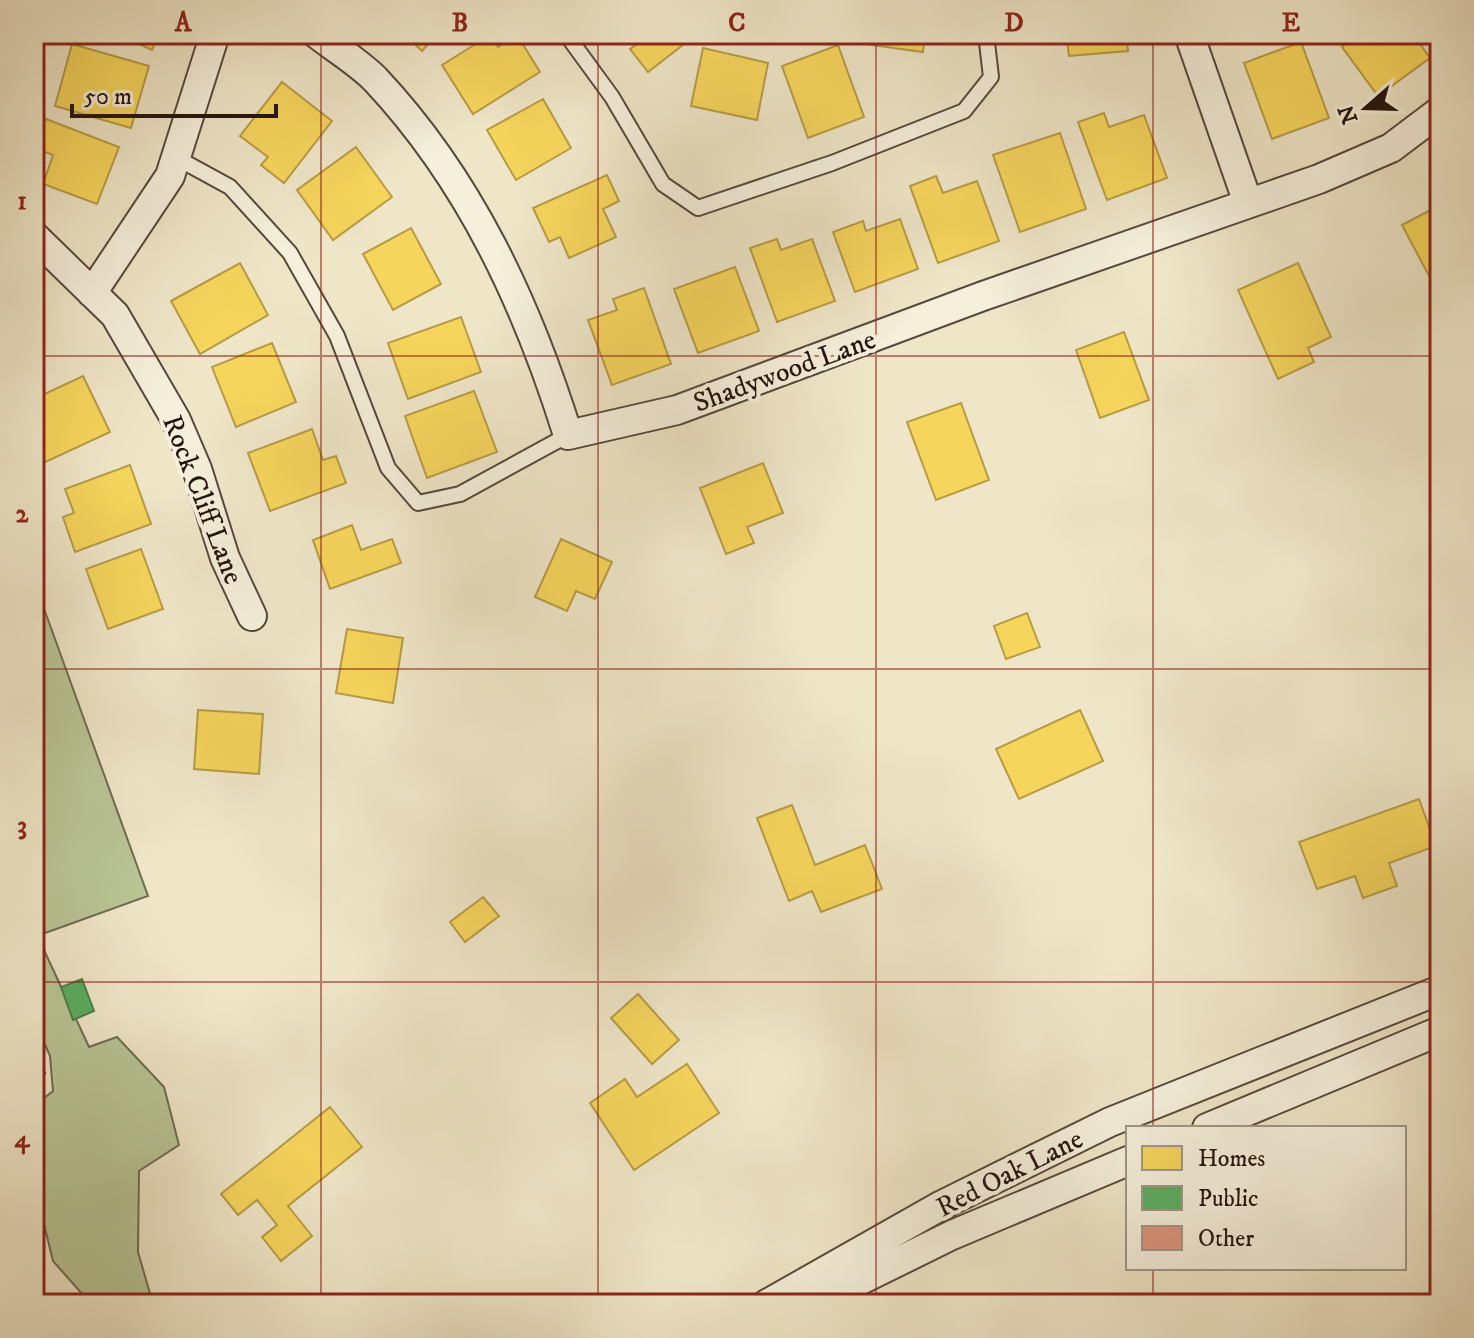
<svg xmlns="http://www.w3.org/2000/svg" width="1474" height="1338" viewBox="0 0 1474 1338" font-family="'IM FELL DW Pica',serif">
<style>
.green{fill:#b9c596;stroke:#6e6c52;stroke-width:2}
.homes{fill:#f6d55c;stroke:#b79b45;stroke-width:2}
.public{fill:#5aae61;stroke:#4a8048;stroke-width:2}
.building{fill:#db937c;stroke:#24140e;stroke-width:2}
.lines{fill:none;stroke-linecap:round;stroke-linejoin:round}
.lane-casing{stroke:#57483c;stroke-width:18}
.street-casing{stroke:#57483c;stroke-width:32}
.lane{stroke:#f5efdb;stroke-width:14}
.street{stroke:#f5efdb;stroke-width:28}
.grid{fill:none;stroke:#8f2418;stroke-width:2;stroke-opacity:0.55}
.labels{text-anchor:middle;stroke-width:8;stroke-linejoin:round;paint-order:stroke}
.street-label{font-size:28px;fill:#24140e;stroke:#f5efdb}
.neatline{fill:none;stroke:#8f2418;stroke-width:3}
.grid-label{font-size:26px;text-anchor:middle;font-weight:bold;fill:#8f2418}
</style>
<rect width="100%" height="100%" fill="#efe6c8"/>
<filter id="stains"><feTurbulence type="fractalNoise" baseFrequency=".0025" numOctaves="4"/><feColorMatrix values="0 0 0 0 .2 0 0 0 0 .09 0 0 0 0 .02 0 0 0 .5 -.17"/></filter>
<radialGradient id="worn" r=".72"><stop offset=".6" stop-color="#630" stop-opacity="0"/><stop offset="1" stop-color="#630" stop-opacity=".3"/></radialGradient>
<path class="green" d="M34,581L148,896L34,937Z
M44,950L89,1047L117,1037L164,1087L179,1145L139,1171L138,1252L153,1304H91L53,1261L42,1216L34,1205V1106L53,1091L50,1056L34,1019V954Z"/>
<path class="homes" d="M117,34H159L152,50Z
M404,34H437L422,51Z
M634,34H697L648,72L630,49L640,42Z
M858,34H925L923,52L857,43Z
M1066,34H1126L1128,51L1069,56Z
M1360,34H1413L1430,58L1378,96L1342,47Z
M490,35L498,47L517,35L540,72L473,114L442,65Z
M1301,42L1329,118L1272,139L1244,63Z
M72,44L149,66L131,128L55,106Z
M838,45L864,117L808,138L782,66Z
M703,48L768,63L757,120L691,106Z
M282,82L332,121L284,183L261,165L268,157L240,136Z
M543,99L571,148L516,180L487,130Z
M1104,113L1109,127L1144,115L1167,178L1107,200L1078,122Z
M46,119L119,147L97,204L43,184L53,155L35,148Z
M1060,133L1086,209L1020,232L993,155Z
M356,147L392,197L333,240L297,190Z
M607,175L619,201L603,209L616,237L569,258L560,237L549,242L533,208Z
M936,176L943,193L977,181L999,241L938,263L910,186Z
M1440,205V286L1436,289L1402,225Z
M900,219L918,269L855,292L833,232L863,221L866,231Z
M411,228L441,284L393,310L363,254Z
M777,239L781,250L812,239L835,301L777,322L750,248Z
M240,263L268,315L200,354L171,301Z
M1298,263L1331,337L1308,348L1314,362L1278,379L1238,290Z
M735,267L759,331L698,353L674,289Z
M644,288L671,364L612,385L588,320L617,310L613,299Z
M461,317L481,372L408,399L388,343Z
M1124,332L1149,400L1100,418L1076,350Z
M272,343L296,402L236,427L212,367Z
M83,376L110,432L37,466L34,459V399Z
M474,391L497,452L427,478L405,416Z
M961,403L989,480L936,500L907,422Z
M312,429L323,460L336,456L346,483L270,511L248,453Z
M763,463L783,513L747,527L754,543L726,554L700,488Z
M130,465L151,524L75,552L63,517L74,513L65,489Z
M352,525L361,550L392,539L401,563L330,589L313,540Z
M561,539L612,562L595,599L576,591L567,611L535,597Z
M141,549L163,609L108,629L86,569Z
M1027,613L1040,647L1006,659L994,626Z
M347,629L403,638L393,703L336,693Z
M198,710L263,714L259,774L194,769Z
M1080,710L1103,761L1019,799L996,749Z
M1419,799L1436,846L1389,863L1397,886L1363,898L1355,876L1317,889L1299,842Z
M792,805L815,865L865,845L882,889L821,912L812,891L789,901L757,818Z
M483,897L499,916L465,942L450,922Z
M638,994L679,1040L652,1064L611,1018Z
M687,1064L719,1113L634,1170L590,1103L625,1079L637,1097Z
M330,1107L362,1147L288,1206L312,1236L281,1261L262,1237L277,1225L257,1200L238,1215L221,1194Z"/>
<path class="public" d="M82,979L94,1011L73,1020L61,987Z"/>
<path class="building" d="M34,1044L45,1073L34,1077Z"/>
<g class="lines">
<g class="lane-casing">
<path id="lane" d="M566,34L612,97L663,184L698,208L832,163L964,111L991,77L986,34
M175,157L230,187L290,253L337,336L388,468L418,503L460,494L568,435"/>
</g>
<g class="street-casing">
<path id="street" d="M317,34C336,49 358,62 375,79C470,180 527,304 568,435L677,410L983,296L1319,179L1391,148L1440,111
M1189,34L1248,203
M34,236L115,315L176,420L197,469L225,558L252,616
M92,293L170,176L215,34
M1207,1128L1440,1031
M767,1304L942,1205L1110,1122L1440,990
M812,1304L952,1235L1128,1161"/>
</g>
<use href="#lane" class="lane"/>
<use href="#street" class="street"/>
</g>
<path class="grid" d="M321,34V1304M598,34V1304M876,34V1304M1153,34V1128M34,356H1440M34,669H1440M34,982H1440M1153,1268V1304"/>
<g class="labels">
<g class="street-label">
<text transform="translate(784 370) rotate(-20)" y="10">Shadywood Lane</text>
<text transform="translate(204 499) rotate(69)" y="10">Rock Cliff Lane</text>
<text transform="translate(1009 1172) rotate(-27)" y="10">Red Oak Lane</text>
</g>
</g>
<rect width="1474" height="1338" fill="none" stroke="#efe6c8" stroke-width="88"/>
<rect x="1126" y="1126" width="280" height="144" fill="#f5efdb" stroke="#a19789" stroke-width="2"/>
<rect x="1142" y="1146" width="40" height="24" fill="#f6d55c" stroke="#a19789" stroke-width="2"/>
<text x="1198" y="1166" font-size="24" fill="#24140e">Homes</text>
<rect x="1142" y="1186" width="40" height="24" fill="#5aae61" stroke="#a19789" stroke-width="2"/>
<text x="1198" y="1206" font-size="24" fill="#24140e">Public</text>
<rect x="1142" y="1226" width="40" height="24" fill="#db937c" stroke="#a19789" stroke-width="2"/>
<text x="1198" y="1246" font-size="24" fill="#24140e">Other</text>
<g transform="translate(1366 108) rotate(250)" stroke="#f5efdb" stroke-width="6" paint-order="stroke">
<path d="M0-6L14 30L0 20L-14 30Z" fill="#24140e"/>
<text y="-12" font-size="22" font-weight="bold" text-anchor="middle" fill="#24140e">N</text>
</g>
<path d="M72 104v12h204v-12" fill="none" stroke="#24140e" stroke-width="4"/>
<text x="84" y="104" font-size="24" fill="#24140e" stroke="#f5efdb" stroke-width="6" paint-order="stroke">50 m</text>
<rect x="44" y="44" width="1386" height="1250" class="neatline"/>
<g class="grid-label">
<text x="183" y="31">A</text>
<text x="460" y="31">B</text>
<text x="737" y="31">C</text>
<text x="1014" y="31">D</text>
<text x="1291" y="31">E</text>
<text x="22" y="209">1</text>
<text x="22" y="522">2</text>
<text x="22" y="834">3</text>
<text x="22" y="1147">4</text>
</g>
<rect width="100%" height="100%" filter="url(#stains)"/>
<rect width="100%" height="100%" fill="url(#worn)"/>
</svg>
